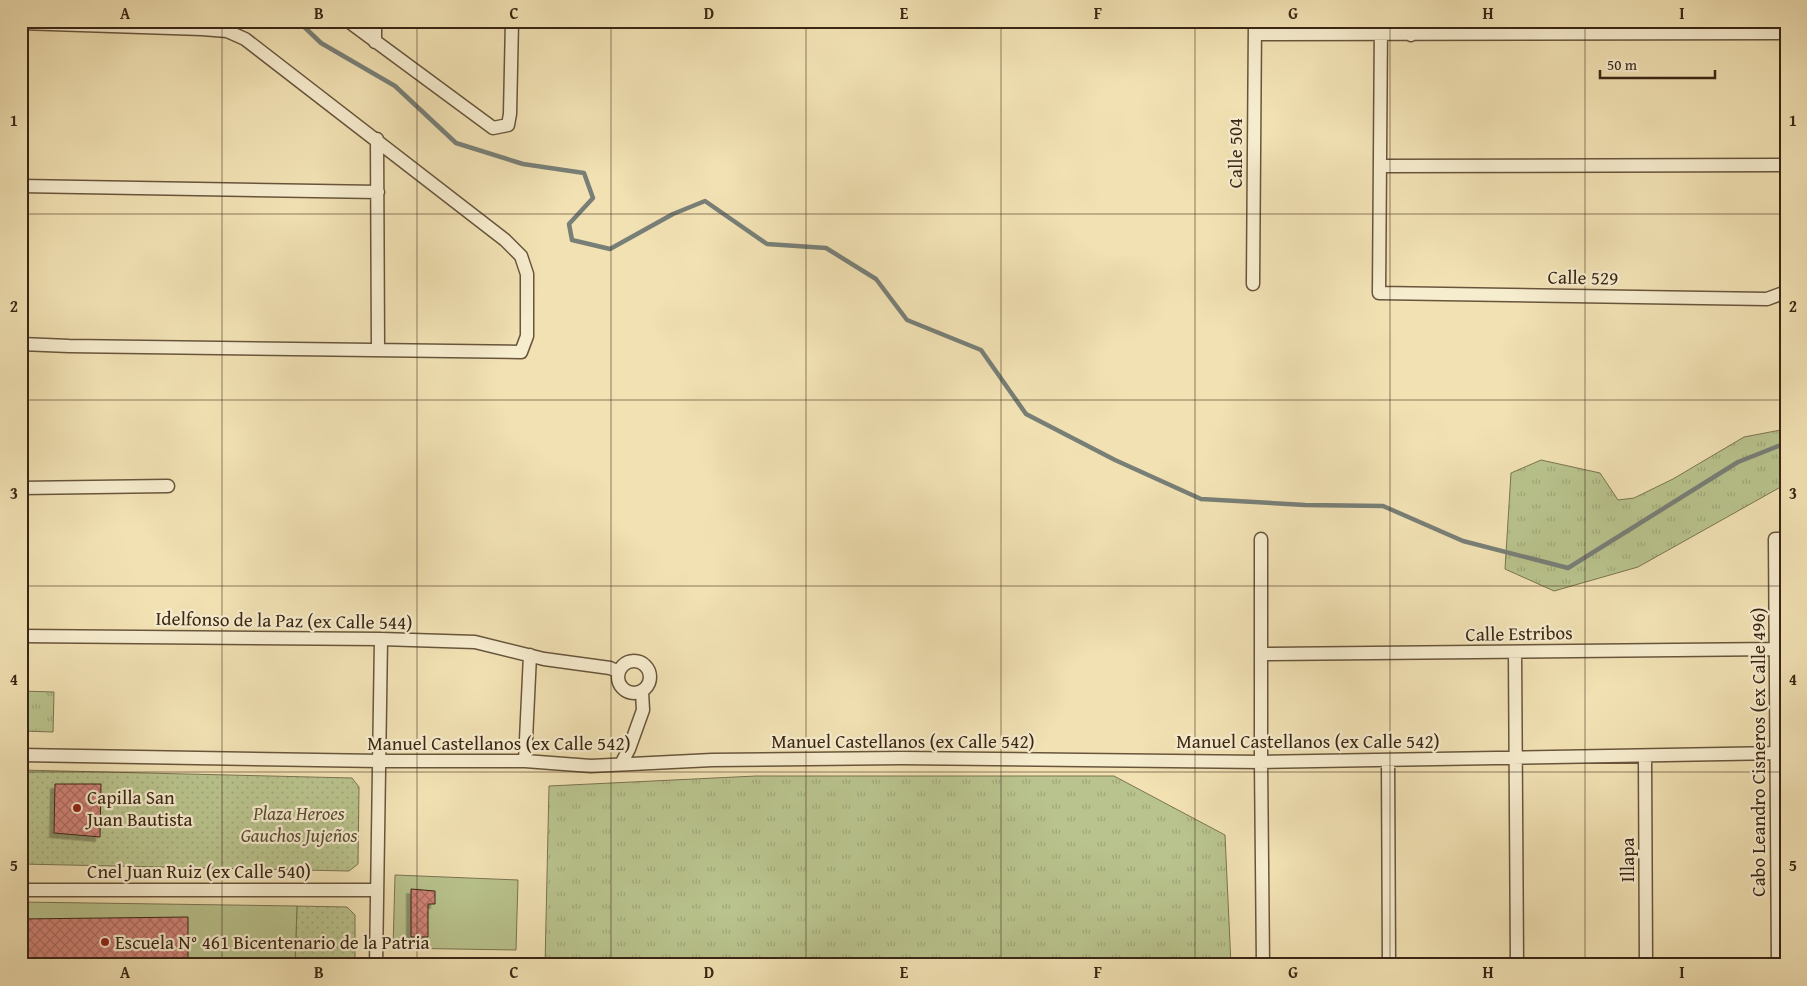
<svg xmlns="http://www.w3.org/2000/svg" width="1807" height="986" font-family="'Gentium Book Plus',serif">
	<defs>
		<pattern id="grass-tufts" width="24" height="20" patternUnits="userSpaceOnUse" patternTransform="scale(1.25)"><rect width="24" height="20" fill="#b9c38d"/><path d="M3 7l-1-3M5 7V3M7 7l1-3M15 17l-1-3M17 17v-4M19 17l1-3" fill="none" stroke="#a0a779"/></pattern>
		<pattern id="park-dots" width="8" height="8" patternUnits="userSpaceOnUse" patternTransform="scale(1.25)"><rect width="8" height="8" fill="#b9c38d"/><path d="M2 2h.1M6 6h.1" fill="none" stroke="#a0a779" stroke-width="1.8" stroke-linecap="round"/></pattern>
		<pattern id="building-cross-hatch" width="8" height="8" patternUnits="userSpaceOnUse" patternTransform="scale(1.25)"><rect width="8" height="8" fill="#d3857a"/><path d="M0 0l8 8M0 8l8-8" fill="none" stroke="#ac6d63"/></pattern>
		<filter id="shadow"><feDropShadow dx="-4.5" dy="4.5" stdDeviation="0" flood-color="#0004"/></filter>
	</defs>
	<rect width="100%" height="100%" fill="#f1e1b3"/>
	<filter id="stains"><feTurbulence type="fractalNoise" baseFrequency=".004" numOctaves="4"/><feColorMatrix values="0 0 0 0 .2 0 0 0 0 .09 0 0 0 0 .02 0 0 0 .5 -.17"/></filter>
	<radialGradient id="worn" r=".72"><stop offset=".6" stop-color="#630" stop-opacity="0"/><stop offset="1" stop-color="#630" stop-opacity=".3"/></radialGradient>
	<path fill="url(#grass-tufts)" stroke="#7a7451" d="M1786,429V484L1638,567L1554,591L1505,569L1511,473L1541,460L1600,473L1618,500L1634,498L1673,479L1744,437Z
		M21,691L54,692L53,732L21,731Z
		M756,776H1114L1225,835L1231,965H545L549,786Z"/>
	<path fill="url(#park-dots)" stroke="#7a7451" d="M21,770L352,778L359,787L358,864L349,871L21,864Z
		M297,906L347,907L355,915V965H295Z"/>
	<path fill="#b9c38d" stroke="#7a7451" d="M395,875L518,880L516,950L393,948Z
		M21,902L297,906L295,965H21Z"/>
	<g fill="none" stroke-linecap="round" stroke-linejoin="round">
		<path stroke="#787f77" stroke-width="4.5" d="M298,21L321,43L395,86L456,143L523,164L584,173L593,198L569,224L572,240L610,249L673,214L705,201L767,244L826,248L876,279L907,320L981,350L1026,414L1115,460L1201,499L1305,505L1383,506L1463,541L1568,568L1738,462L1786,443"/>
	</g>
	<path fill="url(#building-cross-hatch)" stroke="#3a2615" filter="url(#shadow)" d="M55,784H101L100,837L54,833Z
		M411,889L435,891V904H428V937H411Z
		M188,917V965H21V919Z"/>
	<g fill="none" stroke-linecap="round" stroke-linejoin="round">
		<defs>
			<path id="minor" d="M348,21L493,128L508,125L510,114L512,21
				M1381,21L1379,293L1767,299L1786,292
				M21,23L202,29L227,31L245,39L505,240L521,256L527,274V336L521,352L69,346L21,344
				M1255,34L1786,33
				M1411,35L1415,21
				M375,42V21
				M377,139L378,350
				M1380,166L1786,165
				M21,186L378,192
				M1253,284L1255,21
				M21,488L168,486
				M1261,539V762L1263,965
				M21,636L381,639L475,642L544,659L610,668L619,672
				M1515,652L1517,965
				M1262,654L1776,649
				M618 677a16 16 0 1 1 32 0a16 16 0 1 1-32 0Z
				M21,755L379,761H525L591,766L712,760L901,758L1261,762L1786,753
				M1645,756L1646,965
				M1388,760L1389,965
				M525,761L530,655
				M621,764L629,749L643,710L642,692
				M21,890H377
				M376,965L381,639
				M1778,965L1775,539H1786"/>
		</defs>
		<use href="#minor" stroke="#68553c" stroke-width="15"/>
		<use href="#minor" stroke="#f6ecce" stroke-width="12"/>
	</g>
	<path fill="none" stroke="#3a2615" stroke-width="1" stroke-opacity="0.55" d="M222,21V965M417,21V965M611,21V965M806,21V965M1001,21V965M1195,21V965M1390,21V965M1585,21V965M21,214H1786M21,400H1786M21,586H1786M21,772H1786"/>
	<g fill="#8f2418" stroke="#f6ecce" stroke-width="2">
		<circle cx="77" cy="808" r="5"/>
		<circle cx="105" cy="942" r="5"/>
	</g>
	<g text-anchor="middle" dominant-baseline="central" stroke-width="4.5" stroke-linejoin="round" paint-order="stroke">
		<g font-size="19" fill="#3a2615" stroke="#f6ecce">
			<text transform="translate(1235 153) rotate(-90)">Calle 504</text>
			<text transform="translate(1583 277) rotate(1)">Calle 529</text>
			<text transform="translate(284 620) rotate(1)">Idelfonso de la Paz (ex Calle 544)</text>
			<text transform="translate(1519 633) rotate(-1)">Calle Estribos</text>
			<text x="903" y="741">Manuel Castellanos (ex Calle 542)</text>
			<text x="1308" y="741">Manuel Castellanos (ex Calle 542)</text>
			<text x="499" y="743">Manuel Castellanos (ex Calle 542)</text>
			<text transform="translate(1758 752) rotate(-90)">Cabo Leandro Cisneros (ex Calle 496)</text>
			<text transform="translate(1627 860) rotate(-90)">Illapa</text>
			<text x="199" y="871">Cnel Juan Ruiz (ex Calle 540)</text>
		</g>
		<g font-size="19" fill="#3a2615" stroke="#f6ecce" text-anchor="start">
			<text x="87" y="797">Capilla San<tspan x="87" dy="22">Juan Bautista</tspan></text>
			<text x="115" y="942">Escuela N° 461 Bicentenario de la Patria</text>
		</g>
		<g font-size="19" font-style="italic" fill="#5a4d33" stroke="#f6ecce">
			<text x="299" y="813">Plaza Heroes<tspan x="299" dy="22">Gauchos Jujeños</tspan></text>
		</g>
	</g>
	<rect width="1807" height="986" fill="none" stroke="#f1e1b3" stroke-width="55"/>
	<path d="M1600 70v8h115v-8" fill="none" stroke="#3a2615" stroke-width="2.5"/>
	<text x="1607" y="70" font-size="15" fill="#3a2615" stroke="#f6ecce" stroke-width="4" paint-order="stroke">50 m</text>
	<rect x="28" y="28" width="1752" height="930" fill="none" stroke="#3a2615" stroke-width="2"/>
	<g font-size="16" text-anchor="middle" font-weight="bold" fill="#3a2615">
		<text x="125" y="19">A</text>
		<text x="319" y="19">B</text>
		<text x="514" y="19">C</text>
		<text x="709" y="19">D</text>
		<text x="904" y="19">E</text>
		<text x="1098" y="19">F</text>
		<text x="1293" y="19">G</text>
		<text x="1488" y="19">H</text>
		<text x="1682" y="19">I</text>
		<text x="14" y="126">1</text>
		<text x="1793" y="126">1</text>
		<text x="14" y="312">2</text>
		<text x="1793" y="312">2</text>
		<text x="14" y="499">3</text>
		<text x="1793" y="499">3</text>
		<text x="14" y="685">4</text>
		<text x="1793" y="685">4</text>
		<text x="14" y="871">5</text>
		<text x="1793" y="871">5</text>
		<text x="125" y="978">A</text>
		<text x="319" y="978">B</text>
		<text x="514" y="978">C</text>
		<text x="709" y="978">D</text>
		<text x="904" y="978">E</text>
		<text x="1098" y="978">F</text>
		<text x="1293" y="978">G</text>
		<text x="1488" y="978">H</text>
		<text x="1682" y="978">I</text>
	</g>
	<rect width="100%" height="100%" filter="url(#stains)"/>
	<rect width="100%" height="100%" fill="url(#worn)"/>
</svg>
